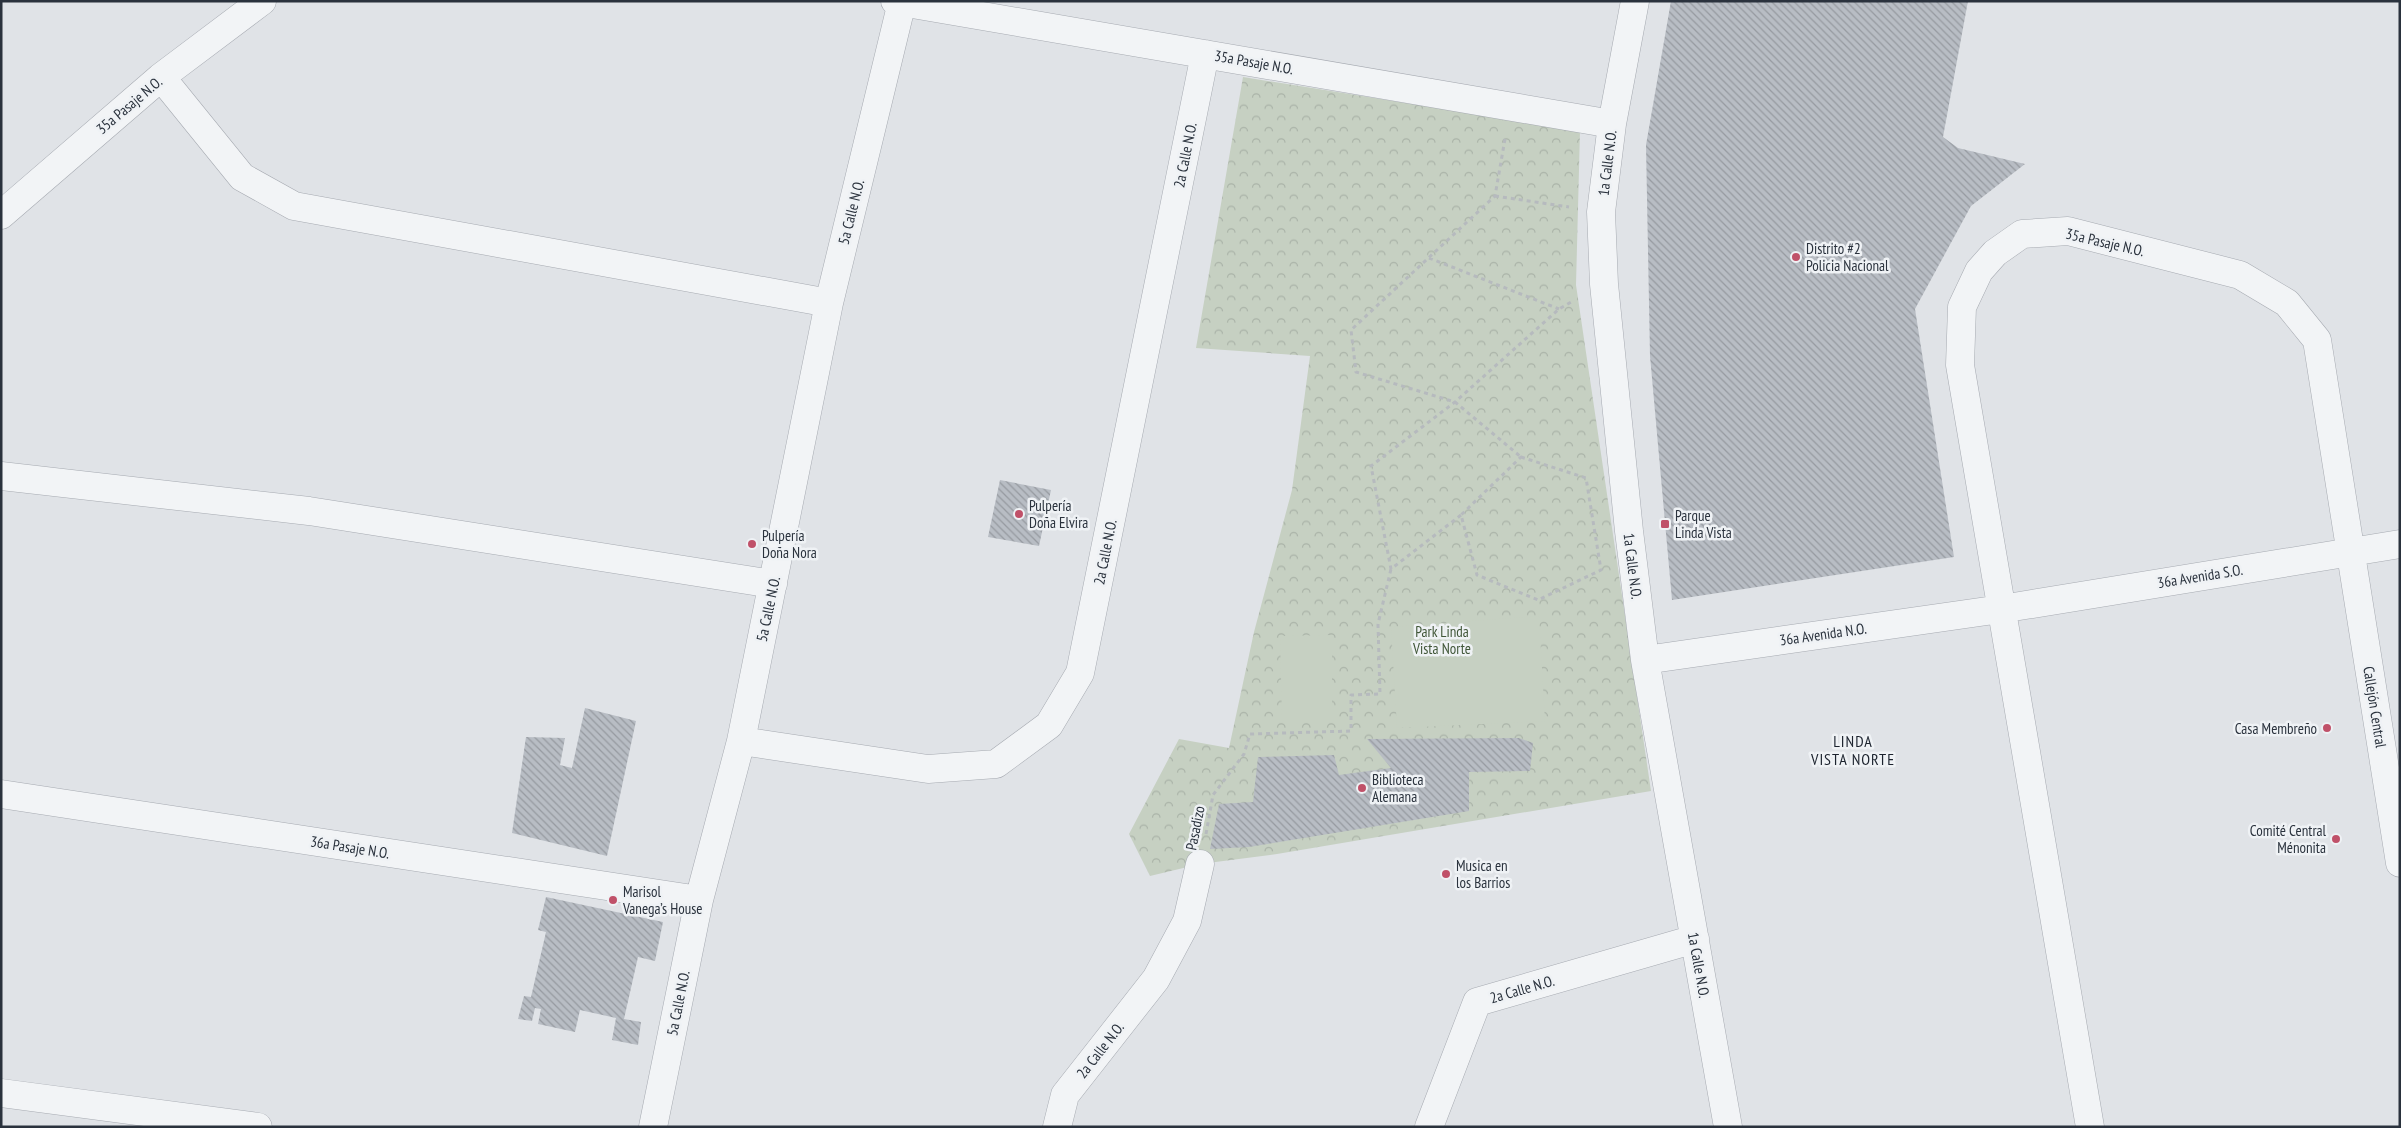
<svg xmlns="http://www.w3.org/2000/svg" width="2401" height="1128" font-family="'PT Sans Narrow',sans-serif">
	<defs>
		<pattern id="park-crowns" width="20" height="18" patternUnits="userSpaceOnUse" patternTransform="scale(1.25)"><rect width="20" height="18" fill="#c6d0c2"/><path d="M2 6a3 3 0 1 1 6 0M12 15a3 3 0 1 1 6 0" fill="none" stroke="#aab3a8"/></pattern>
		<pattern id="building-back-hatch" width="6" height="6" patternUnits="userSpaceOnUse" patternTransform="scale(1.25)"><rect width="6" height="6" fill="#b8bdc4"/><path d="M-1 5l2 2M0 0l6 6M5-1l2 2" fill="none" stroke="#969aa0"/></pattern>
	</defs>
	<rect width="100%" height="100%" fill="#e0e3e7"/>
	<path fill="url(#park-crowns)" d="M1243,77L1580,131L1576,285L1651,791L1277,854L1200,864L1150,876L1129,834L1179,739L1229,748L1254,632L1292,490L1310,356L1196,348Z"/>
	<path fill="#c6d0c2" d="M1539,616L1545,721L1397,728L1391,627Z
		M1332,635V718H1282L1280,636Z"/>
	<path fill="url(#building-back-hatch)" d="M1671,1H1968L1943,137L1958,148L2025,164L1971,206L1915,309L1954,557L1672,600L1650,356L1646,145Z
		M1000,480L1051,490L1039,546L988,537Z
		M585,708L636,721L607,856L512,833L526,737L565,738L560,765L572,768Z
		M1519,738L1533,743L1530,771L1469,772V811L1249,847L1210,849L1219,804L1253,802L1258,757L1334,755L1339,775L1391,768L1367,739Z
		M546,897L663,922L655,961L638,957L624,1019L641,1022L638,1045L612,1040L616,1018L580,1010L575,1032L538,1024L541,1009L535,1008L532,1021L518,1019L524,996L531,997L546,932L538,930Z"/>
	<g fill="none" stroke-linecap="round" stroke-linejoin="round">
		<defs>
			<path id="street" d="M895,1L1612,124
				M1635,1L1612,124L1601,212L1604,284L1629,531L1645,660L1728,1127
				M161,77L242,177L294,206L829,303
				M1,215L161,77L262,1
				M1,476L309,511L773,584
				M1645,660L2001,609L2400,544
				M741,741L928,769L996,764L1049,725L1080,673L1205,54
				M1,794L699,900
				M1,1093L258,1127
				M653,1127L699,900L741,741L829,303L902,2
				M1057,1127L1065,1095L1156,979L1187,921L1200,864
				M1429,1127L1477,1002L1695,939
				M2090,1127L1960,365L1962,307L1979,271L1995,253L2022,234L2068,231L2240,275L2287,303L2317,340L2400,863"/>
		</defs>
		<use href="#street" stroke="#a6aab1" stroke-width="29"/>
		<path stroke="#b6babe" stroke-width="3" stroke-dasharray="4 4" stroke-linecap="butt" d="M1505,139L1495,196L1351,330L1356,372L1455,402L1521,457
			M1495,196L1569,207
			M1429,258L1559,309
			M1521,457L1586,478L1601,570L1538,600L1477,575L1461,515Z
			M1461,515L1391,569L1371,466L1455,402L1559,309L1573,301
			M1206,834L1213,795L1244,754L1250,734L1351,731V695L1380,694L1378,624L1391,569"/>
		<use href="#street" stroke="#f2f4f6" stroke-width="28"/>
	</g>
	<g fill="#c05169" stroke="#eff2f5" stroke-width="2">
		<circle cx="1796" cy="257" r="5"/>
		<circle cx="1019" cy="514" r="5"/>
		<rect x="1660" y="519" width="10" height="10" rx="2.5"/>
		<circle cx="752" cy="544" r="5"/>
		<circle cx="2327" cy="728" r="5"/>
		<circle cx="1362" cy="788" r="5"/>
		<circle cx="2336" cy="839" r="5"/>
		<circle cx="1446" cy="874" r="5"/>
		<circle cx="613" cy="900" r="5"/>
	</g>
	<g text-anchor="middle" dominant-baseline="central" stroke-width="5" stroke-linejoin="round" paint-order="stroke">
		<g font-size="15" fill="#2a323d" stroke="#eff2f5">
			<text transform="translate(1254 62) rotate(10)">35a Pasaje N.O.</text>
			<text transform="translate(129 105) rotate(-40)">35a Pasaje N.O.</text>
			<text transform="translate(1185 155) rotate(-79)">2a Calle N.O.</text>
			<text transform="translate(1607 163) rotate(-83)">1a Calle N.O.</text>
			<text transform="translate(851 212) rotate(-76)">5a Calle N.O.</text>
			<text transform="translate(2105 242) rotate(13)">35a Pasaje N.O.</text>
			<text transform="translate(1105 552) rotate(-79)">2a Calle N.O.</text>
			<text transform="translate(1633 566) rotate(83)">1a Calle N.O.</text>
			<text transform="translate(2200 576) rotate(-9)">36a Avenida S.O.</text>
			<text transform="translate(768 609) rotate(-78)">5a Calle N.O.</text>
			<text transform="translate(1823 634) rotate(-8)">36a Avenida N.O.</text>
			<text transform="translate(2375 707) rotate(81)">Callejón Central</text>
			<text transform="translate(1195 828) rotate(-79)">Pasadizo</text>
			<text transform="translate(350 847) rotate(9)">36a Pasaje N.O.</text>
			<text transform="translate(1699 965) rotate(80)">1a Calle N.O.</text>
			<text transform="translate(1522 989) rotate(-16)">2a Calle N.O.</text>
			<text transform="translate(678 1003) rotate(-79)">5a Calle N.O.</text>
			<text transform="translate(1100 1050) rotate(-52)">2a Calle N.O.</text>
		</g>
		<g font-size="15" fill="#2a323d" stroke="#eff2f5" text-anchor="start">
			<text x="1806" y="248">Distrito #2<tspan x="1806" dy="17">Policia Nacional</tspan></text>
			<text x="1029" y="505">Pulpería<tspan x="1029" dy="17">Doña Elvira</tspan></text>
			<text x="1675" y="515">Parque<tspan x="1675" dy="17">Linda Vista</tspan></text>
			<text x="762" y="535">Pulpería<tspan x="762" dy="17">Doña Nora</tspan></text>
			<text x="2317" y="728" text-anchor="end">Casa Membreño</text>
			<text x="1372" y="779">Biblioteca<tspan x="1372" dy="17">Alemana</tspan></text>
			<text x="2326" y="830" text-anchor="end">Comité Central<tspan x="2326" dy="17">Ménonita</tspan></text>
			<text x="1456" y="865">Musica en<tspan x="1456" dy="17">los Barrios</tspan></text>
			<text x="623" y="891">Marisol<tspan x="623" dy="17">Vanega’s House</tspan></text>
		</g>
		<g font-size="15" fill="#415739" stroke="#eff2f5">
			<text x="1442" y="631">Park Linda<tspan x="1442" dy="17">Vista Norte</tspan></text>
		</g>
		<g font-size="16" letter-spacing="1" fill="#1c232e" stroke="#eff2f5">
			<text x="1853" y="741">LINDA<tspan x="1853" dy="18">VISTA NORTE</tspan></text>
		</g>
	</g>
	<rect width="2401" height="1128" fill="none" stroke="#2a323d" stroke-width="5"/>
</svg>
